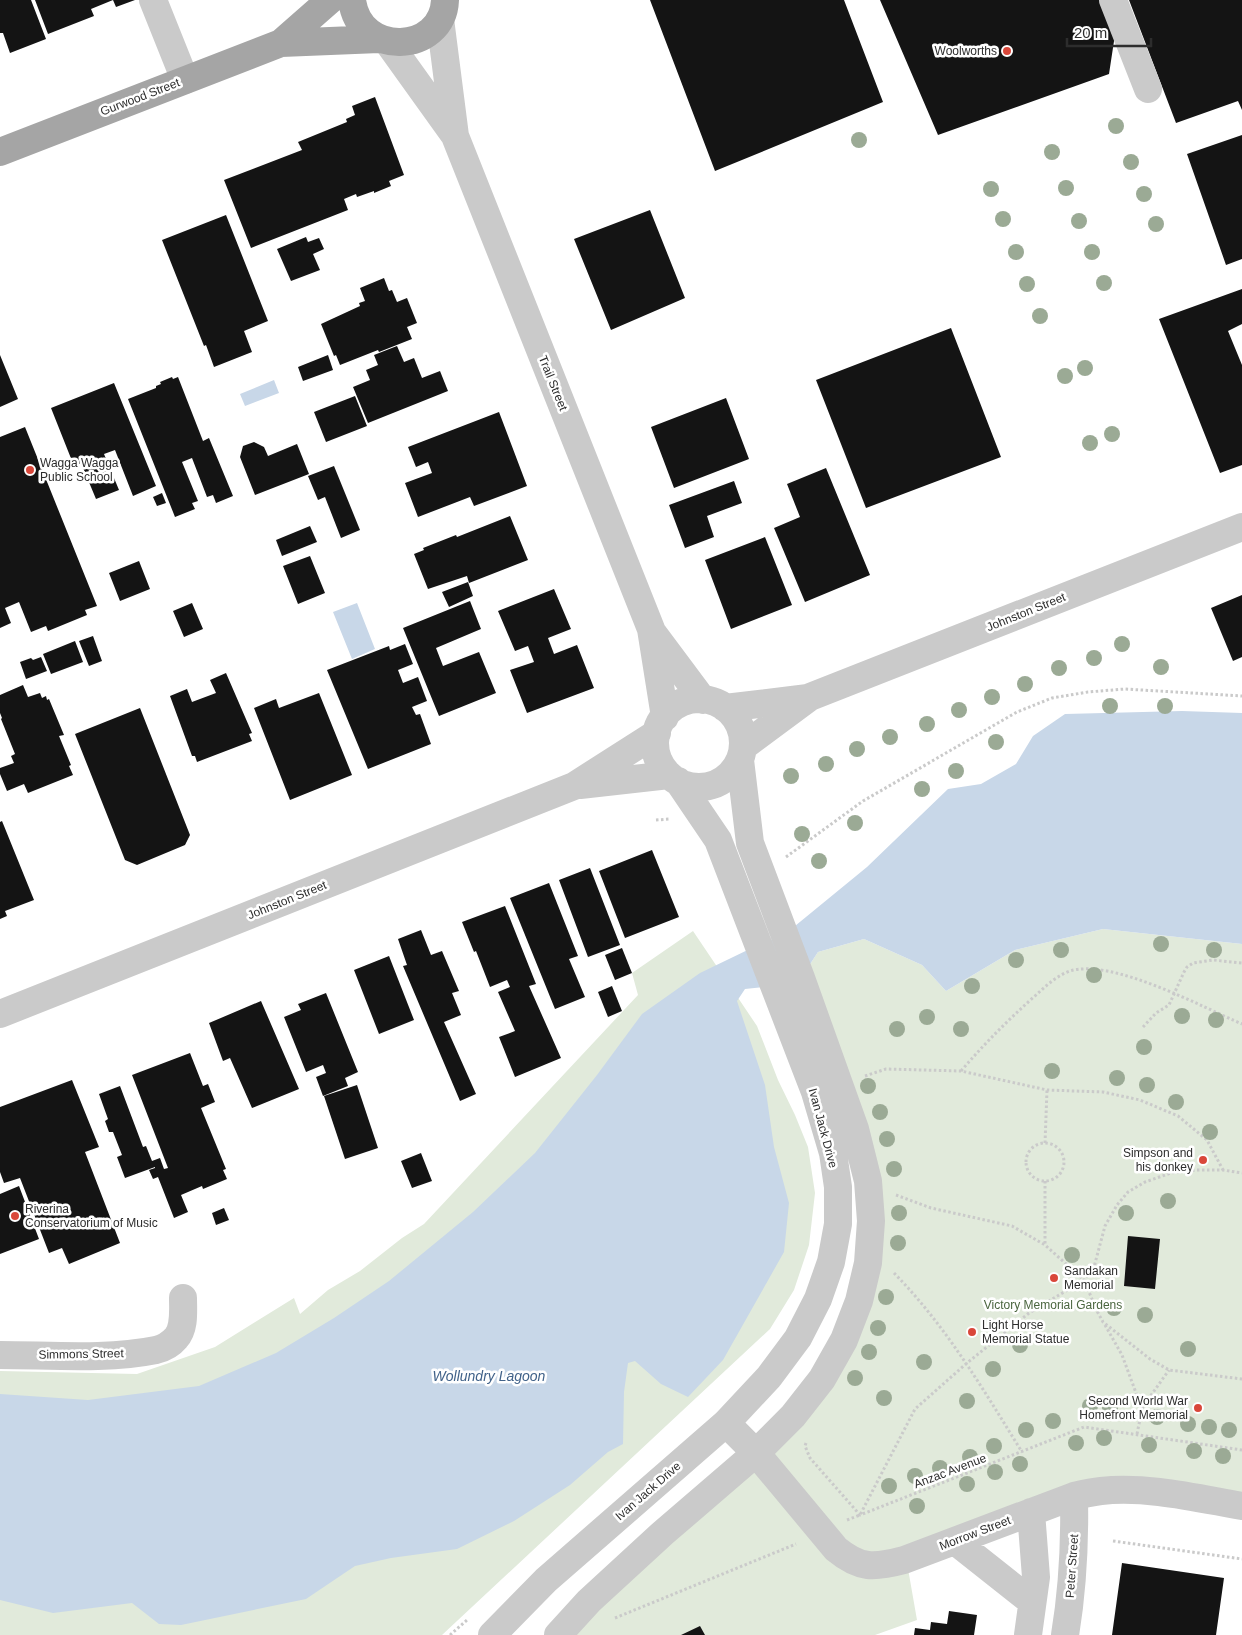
<svg xmlns="http://www.w3.org/2000/svg" width="1242" height="1635" font-family="Arial,sans-serif">
	<rect width="100%" height="100%" fill="#fff"/>
	<path fill="#e1eadb" d="M1103,929L1242,944V1506L1129,1490L873,1565L756,1453L822,1379L871,1221L801,978L818,952L864,939L922,965L946,991L1015,950Z
		M693,931L757,1026L778,1080L795,1115L808,1147L815,1193L809,1245L794,1290L770,1329L442,1635H0V1371L137,1374L215,1347L294,1298L300,1314L328,1290L360,1271L402,1238L424,1224L638,995L632,973Z
		M756,1458L830,1550L907,1563L917,1620L875,1635H564Z"/>
	<path fill="#c8d7e8" d="M274,380L279,393L245,406L240,394Z
		M357,603L375,649L352,659L333,612Z
		M1182,711L1242,713V944L1103,929L1015,950L946,991L922,965L864,939L818,952L801,978L774,986L745,989L737,1001L765,1085L774,1147L789,1203L784,1252L723,1360L688,1397L661,1384L635,1361L628,1363L624,1392L623,1444L608,1452L570,1485L514,1521L457,1549L391,1558L355,1566L306,1599L181,1625L159,1624L132,1603L53,1613L0,1600V1394L88,1400L199,1386L276,1353L334,1318L389,1281L473,1212L535,1153L597,1075L642,1014L700,973L758,945L784,935L867,867L948,789L981,784L1016,764L1033,736L1065,714Z"/>
	<path fill="#141414" d="M0,0H31L46,39L10,53L3,33H0Z
		M35,0H135L116,7L113,0L91,9L94,16L48,34Z
		M650,0H844L883,102L715,171Z
		M880,0H1105L1116,28L1109,74L938,135Z
		M1129,0H1242V110L1238,101L1176,123Z
		M375,97L404,175L389,181L391,186L374,193V191L357,197L356,194L344,199L348,210L251,248L224,180L302,150L298,142L347,122L346,119L355,115L352,106Z
		M1242,135V259L1226,265L1187,154Z
		M650,210L685,298L611,330L574,239Z
		M226,215L268,321L244,331L252,352L214,367L206,345L204,346L162,240Z
		M306,237L308,242L319,238L324,249L313,254L320,270L291,281L277,249Z
		M384,278L389,291L392,290L397,302L407,298L417,323L407,327L412,339L379,352L378,350L340,365L336,355L334,356L321,324L360,306L359,303L365,301L360,288Z
		M1242,289V324L1228,331L1242,365V465L1220,473L1159,319Z
		M951,328L1001,457L866,508L816,380Z
		M397,346L404,362L414,358L422,378L440,371L448,391L368,423L353,387L370,380L366,370L378,365L374,355Z
		M0,355L18,399L0,407Z
		M328,355L333,370L303,381L298,367Z
		M172,377L173,379L178,377L203,441L209,438L233,496L216,503L213,495L207,497L192,458L182,462L198,501L192,503L195,509L175,517L128,399L156,388V386L161,384L160,382Z
		M114,383L156,486L133,496L115,450L104,454L119,490L96,499L81,463L74,466L51,408Z
		M355,396L367,426L326,442L314,412Z
		M726,398L749,459L674,488L651,427Z
		M499,412L527,486L474,506L470,497L418,517L405,483L432,473L428,462L416,467L408,447Z
		M25,427L97,606L85,610L87,615L48,631L46,626L31,632L19,602L5,608L11,623L0,628V437Z
		M254,442L264,447L268,456L297,444L309,474L255,495L240,457L243,446Z
		M334,466L360,530L341,538L325,497L318,500L308,476Z
		M826,468L870,575L805,602L774,528L800,517L787,484Z
		M734,481L742,503L707,516L714,537L685,548L669,505Z
		M162,493L166,503L157,506L153,497Z
		M510,516L528,560L469,583L467,576L428,589L414,554L424,550L423,548L456,535L457,537Z
		M310,526L317,542L282,556L276,540Z
		M765,537L792,605L731,629L705,560Z
		M310,556L325,593L298,604L283,566Z
		M139,561L150,589L120,601L109,573Z
		M468,582L473,596L449,607L442,592Z
		M554,589L571,629L548,638L554,654L577,645L594,688L527,713L510,670L534,662L528,646L515,651L498,611Z
		M1242,595V657L1233,661L1211,608Z
		M470,601L481,629L436,648L443,666L479,652L496,693L439,716L403,628Z
		M192,603L203,629L184,637L173,611Z
		M93,636L102,661L89,666L79,641Z
		M75,641L83,662L51,674L43,654Z
		M405,644L413,664L398,670L403,683L418,677L427,701L412,707L416,715L420,714L431,744L368,769L327,670L389,646L390,650Z
		M41,657L47,671L26,679L20,662L31,658L33,660Z
		M226,673L252,733L249,734L252,741L197,762L195,756H192L170,696L187,689L192,702L216,693L210,680Z
		M23,685L28,697L40,693L42,698L46,696L47,700L49,699L64,735L59,736L71,765L69,766L73,775L28,793L24,784L7,791L0,774V768L14,763L11,756L15,754L1,719L2,718L0,713V695Z
		M319,693L352,775L290,800L254,708L276,699L279,708Z
		M140,708L190,835L185,845L137,865L125,860L75,734Z
		M2,821L34,900L5,911L7,916L0,919V822Z
		M652,850L679,917L625,938L599,871Z
		M590,868L620,945L588,957L559,880Z
		M549,883L578,956L569,959L585,997L555,1009L510,898Z
		M505,906L536,984L529,986L561,1058L515,1077L499,1037L515,1031L498,992L510,987L507,980L490,987L476,951L474,952L462,922Z
		M421,930L431,955L442,951L459,991L452,993L461,1015L444,1022L476,1094L460,1101L403,966L407,965L398,939Z
		M622,948L632,973L615,980L605,955Z
		M389,956L414,1020L379,1034L354,970Z
		M612,986L622,1011L608,1017L598,992Z
		M326,993L358,1072L345,1078L348,1086L323,1096L316,1077L326,1073L323,1065L306,1072L284,1017L301,1010L298,1004Z
		M261,1001L299,1089L252,1108L230,1058L223,1061L209,1023Z
		M190,1053L203,1086L208,1084L215,1102L201,1108L226,1169L223,1170L227,1179L203,1189L202,1186L181,1195L188,1212L174,1218L158,1177L153,1179L149,1170L155,1168V1167L125,1178L117,1157L122,1155L113,1132H109L105,1121L108,1119L99,1094L120,1086L143,1147L146,1146L152,1161L160,1158L164,1169L168,1168L132,1075Z
		M72,1080L99,1147L85,1152L120,1243L69,1264L62,1248L49,1253L20,1178L4,1183L0,1172V1107Z
		M357,1085L378,1148L345,1159L324,1096Z
		M421,1153L432,1181L412,1188L401,1161Z
		M19,1186L39,1239L0,1254V1194Z
		M224,1208L229,1220L216,1225L212,1213Z
		M1128,1236L1160,1239L1155,1289L1124,1286Z
		M1122,1563L1224,1578L1216,1635H1112Z
		M949,1611L977,1615L974,1635H914L915,1628L930,1630L931,1622L947,1624Z
		M700,1626L705,1635H681Z"/>
	<g fill="none" stroke-linecap="round" stroke-linejoin="round">
		<path stroke="#cacaca" stroke-width="3" stroke-dasharray="2.5 2.5" stroke-linecap="butt" d="M656,820L670,819
			M786,857L863,801L1017,712L1052,698L1088,692L1125,689L1242,696
			M1143,1027L1156,1013L1169,1005L1184,972L1187,967L1193,963L1213,960L1242,963
			M961,1071C985,1043 1008,1020 1036,995C1046,986 1056,976 1070,971C1112,958 1202,1007 1242,1024
			M865,1076L886,1069L961,1071L1047,1090L1103,1092L1140,1100L1178,1116L1207,1140L1223,1170
			M1026 1162a19 19 0 1 1 38 0a19 19 0 1 1-38 0Z
			M1045,1143L1047,1090
			M1045,1181V1245
			M896,1195L931,1208L1012,1226L1045,1245L1084,1280L1097,1311L1103,1322L1150,1359L1169,1370L1242,1379
			M894,1273C946,1326 983,1389 1022,1452
			M1105,1325L1122,1355L1142,1409L1137,1434
			M1142,1408L1169,1370
			M806,1443L805,1446L810,1458L860,1515L1084,1427L1242,1450
			M847,1520L860,1515L915,1409L967,1363L1029,1313L1084,1280L1094,1267L1105,1226L1117,1205L1128,1192L1145,1182L1171,1173L1196,1170H1223L1242,1173
			M1113,1541L1242,1559
			M615,1618L796,1544
			M450,1635L467,1620"/>
		<path stroke="#cacaca" stroke-width="28" d="M153,0L185,80
			M1113,0L1148,89
			M440,19L455,136L651,629L665,717
			M387,41L453,133
			M653,633L703,700
			M655 743a44 44 0 1 1 88 0a44 44 0 1 1-88 0Z
			M725,708L808,698
			M744,746L810,697L1242,527
			M580,785L669,775
			M0,1014L574,786L657,733
			M0,1355C50,1355 107,1360 156,1350C164,1348 171,1344 176,1338C185,1328 183,1311 183,1298
			M726,1423L756,1453L836,1549C860,1569 874,1568 904,1560L1074,1496C1083,1494 1092,1492 1101,1491C1147,1486 1196,1498 1242,1506
			M955,1541L1032,1602
			M492,1635L546,1580L726,1423L769,1377L798,1338L818,1299L831,1262L838,1224V1187L833,1153L815,1092L718,840L678,781
			M558,1635L589,1601L663,1533L756,1453L793,1416L822,1379L844,1340L859,1301L868,1263L871,1221L868,1181L855,1129L801,978L750,843L740,760
			M1028,1635L1036,1577L1031,1512
			M1065,1635C1073,1587 1075,1545 1074,1496"/>
		<path stroke="#a5a5a5" stroke-width="28" d="M352,0C359,58 443,54 445,0
			M281,43L330,0
			M0,152L281,43L379,39"/>
	</g>
	<g fill="#9baa95">
		<circle cx="1116" cy="126" r="8"/>
		<circle cx="859" cy="140" r="8"/>
		<circle cx="1052" cy="152" r="8"/>
		<circle cx="1131" cy="162" r="8"/>
		<circle cx="1066" cy="188" r="8"/>
		<circle cx="991" cy="189" r="8"/>
		<circle cx="1144" cy="194" r="8"/>
		<circle cx="1003" cy="219" r="8"/>
		<circle cx="1079" cy="221" r="8"/>
		<circle cx="1156" cy="224" r="8"/>
		<circle cx="1016" cy="252" r="8"/>
		<circle cx="1092" cy="252" r="8"/>
		<circle cx="1104" cy="283" r="8"/>
		<circle cx="1027" cy="284" r="8"/>
		<circle cx="1040" cy="316" r="8"/>
		<circle cx="1085" cy="368" r="8"/>
		<circle cx="1065" cy="376" r="8"/>
		<circle cx="1112" cy="434" r="8"/>
		<circle cx="1090" cy="443" r="8"/>
		<circle cx="1122" cy="644" r="8"/>
		<circle cx="1094" cy="658" r="8"/>
		<circle cx="1161" cy="667" r="8"/>
		<circle cx="1059" cy="668" r="8"/>
		<circle cx="1025" cy="684" r="8"/>
		<circle cx="992" cy="697" r="8"/>
		<circle cx="1110" cy="706" r="8"/>
		<circle cx="1165" cy="706" r="8"/>
		<circle cx="959" cy="710" r="8"/>
		<circle cx="927" cy="724" r="8"/>
		<circle cx="890" cy="737" r="8"/>
		<circle cx="996" cy="742" r="8"/>
		<circle cx="857" cy="749" r="8"/>
		<circle cx="826" cy="764" r="8"/>
		<circle cx="956" cy="771" r="8"/>
		<circle cx="791" cy="776" r="8"/>
		<circle cx="922" cy="789" r="8"/>
		<circle cx="855" cy="823" r="8"/>
		<circle cx="802" cy="834" r="8"/>
		<circle cx="819" cy="861" r="8"/>
		<circle cx="1161" cy="944" r="8"/>
		<circle cx="1061" cy="950" r="8"/>
		<circle cx="1214" cy="950" r="8"/>
		<circle cx="1016" cy="960" r="8"/>
		<circle cx="1094" cy="975" r="8"/>
		<circle cx="972" cy="986" r="8"/>
		<circle cx="1182" cy="1016" r="8"/>
		<circle cx="927" cy="1017" r="8"/>
		<circle cx="1216" cy="1020" r="8"/>
		<circle cx="897" cy="1029" r="8"/>
		<circle cx="961" cy="1029" r="8"/>
		<circle cx="1144" cy="1047" r="8"/>
		<circle cx="1052" cy="1071" r="8"/>
		<circle cx="1117" cy="1078" r="8"/>
		<circle cx="1147" cy="1085" r="8"/>
		<circle cx="868" cy="1086" r="8"/>
		<circle cx="1176" cy="1102" r="8"/>
		<circle cx="880" cy="1112" r="8"/>
		<circle cx="1210" cy="1132" r="8"/>
		<circle cx="887" cy="1139" r="8"/>
		<circle cx="894" cy="1169" r="8"/>
		<circle cx="1168" cy="1201" r="8"/>
		<circle cx="899" cy="1213" r="8"/>
		<circle cx="1126" cy="1213" r="8"/>
		<circle cx="898" cy="1243" r="8"/>
		<circle cx="1072" cy="1255" r="8"/>
		<circle cx="886" cy="1297" r="8"/>
		<circle cx="1114" cy="1308" r="8"/>
		<circle cx="1145" cy="1315" r="8"/>
		<circle cx="878" cy="1328" r="8"/>
		<circle cx="1020" cy="1345" r="8"/>
		<circle cx="1188" cy="1349" r="8"/>
		<circle cx="869" cy="1352" r="8"/>
		<circle cx="924" cy="1362" r="8"/>
		<circle cx="993" cy="1369" r="8"/>
		<circle cx="855" cy="1378" r="8"/>
		<circle cx="884" cy="1398" r="8"/>
		<circle cx="967" cy="1401" r="8"/>
		<circle cx="1090" cy="1406" r="8"/>
		<circle cx="1110" cy="1408" r="8"/>
		<circle cx="1157" cy="1417" r="8"/>
		<circle cx="1053" cy="1421" r="8"/>
		<circle cx="1188" cy="1424" r="8"/>
		<circle cx="1209" cy="1427" r="8"/>
		<circle cx="1026" cy="1430" r="8"/>
		<circle cx="1229" cy="1430" r="8"/>
		<circle cx="1104" cy="1438" r="8"/>
		<circle cx="1076" cy="1443" r="8"/>
		<circle cx="1149" cy="1445" r="8"/>
		<circle cx="994" cy="1446" r="8"/>
		<circle cx="1194" cy="1451" r="8"/>
		<circle cx="1223" cy="1456" r="8"/>
		<circle cx="970" cy="1457" r="8"/>
		<circle cx="1020" cy="1464" r="8"/>
		<circle cx="940" cy="1468" r="8"/>
		<circle cx="995" cy="1472" r="8"/>
		<circle cx="915" cy="1476" r="8"/>
		<circle cx="967" cy="1484" r="8"/>
		<circle cx="889" cy="1486" r="8"/>
		<circle cx="917" cy="1506" r="8"/>
	</g>
	<g fill="#d9473a" stroke="#fff" stroke-width="2">
		<circle cx="1007" cy="51" r="5"/>
		<circle cx="30" cy="470" r="5"/>
		<circle cx="1203" cy="1160" r="5"/>
		<circle cx="15" cy="1216" r="5"/>
		<circle cx="1054" cy="1278" r="5"/>
		<circle cx="972" cy="1332" r="5"/>
		<circle cx="1198" cy="1408" r="5"/>
	</g>
	<g text-anchor="middle" dominant-baseline="central" stroke-width="5" stroke-linejoin="round" paint-order="stroke">
		<g font-size="12" fill="#2d2d2d" stroke="#fff" text-anchor="start">
			<text x="997" y="51" text-anchor="end">Woolworths</text>
			<text x="40" y="463">Wagga Wagga<tspan x="40" dy="14">Public School</tspan></text>
			<text x="1193" y="1153" text-anchor="end">Simpson and<tspan x="1193" dy="14">his donkey</tspan></text>
			<text x="25" y="1209">Riverina<tspan x="25" dy="14">Conservatorium of Music</tspan></text>
			<text x="1064" y="1271">Sandakan<tspan x="1064" dy="14">Memorial</tspan></text>
			<text x="982" y="1325">Light Horse<tspan x="982" dy="14">Memorial Statue</tspan></text>
			<text x="1188" y="1401" text-anchor="end">Second World War<tspan x="1188" dy="14">Homefront Memorial</tspan></text>
		</g>
		<g font-size="12" fill="#2d2d2d" stroke="#fff">
			<text transform="translate(140 97) rotate(-21)">Gurwood Street</text>
			<text transform="translate(553 383) rotate(68)">Trail Street</text>
			<text transform="translate(1026 612) rotate(-22)">Johnston Street</text>
			<text transform="translate(287 900) rotate(-22)">Johnston Street</text>
			<text transform="translate(823 1128) rotate(75)">Ivan Jack Drive</text>
			<text transform="translate(81 1354) rotate(-1)">Simmons Street</text>
			<text transform="translate(950 1471) rotate(-21)">Anzac Avenue</text>
			<text transform="translate(648 1491) rotate(-41)">Ivan Jack Drive</text>
			<text transform="translate(975 1533) rotate(-21)">Morrow Street</text>
			<text transform="translate(1072 1566) rotate(-86)">Peter Street</text>
		</g>
		<g font-size="12" fill="#4a653e" stroke="#fff">
			<text x="1053" y="1305">Victory Memorial Gardens</text>
		</g>
		<g font-size="14" font-style="italic" fill="#416289" stroke="#fff">
			<text x="489" y="1376">Wollundry Lagoon</text>
		</g>
	</g>
	<path d="M1067 38v8h84v-8" fill="none" stroke="#2d2d2d" stroke-width="2.5"/>
	<text x="1074" y="38" font-size="15" fill="#2d2d2d" stroke="#ffffff" stroke-width="4" paint-order="stroke">20 m</text>
</svg>
